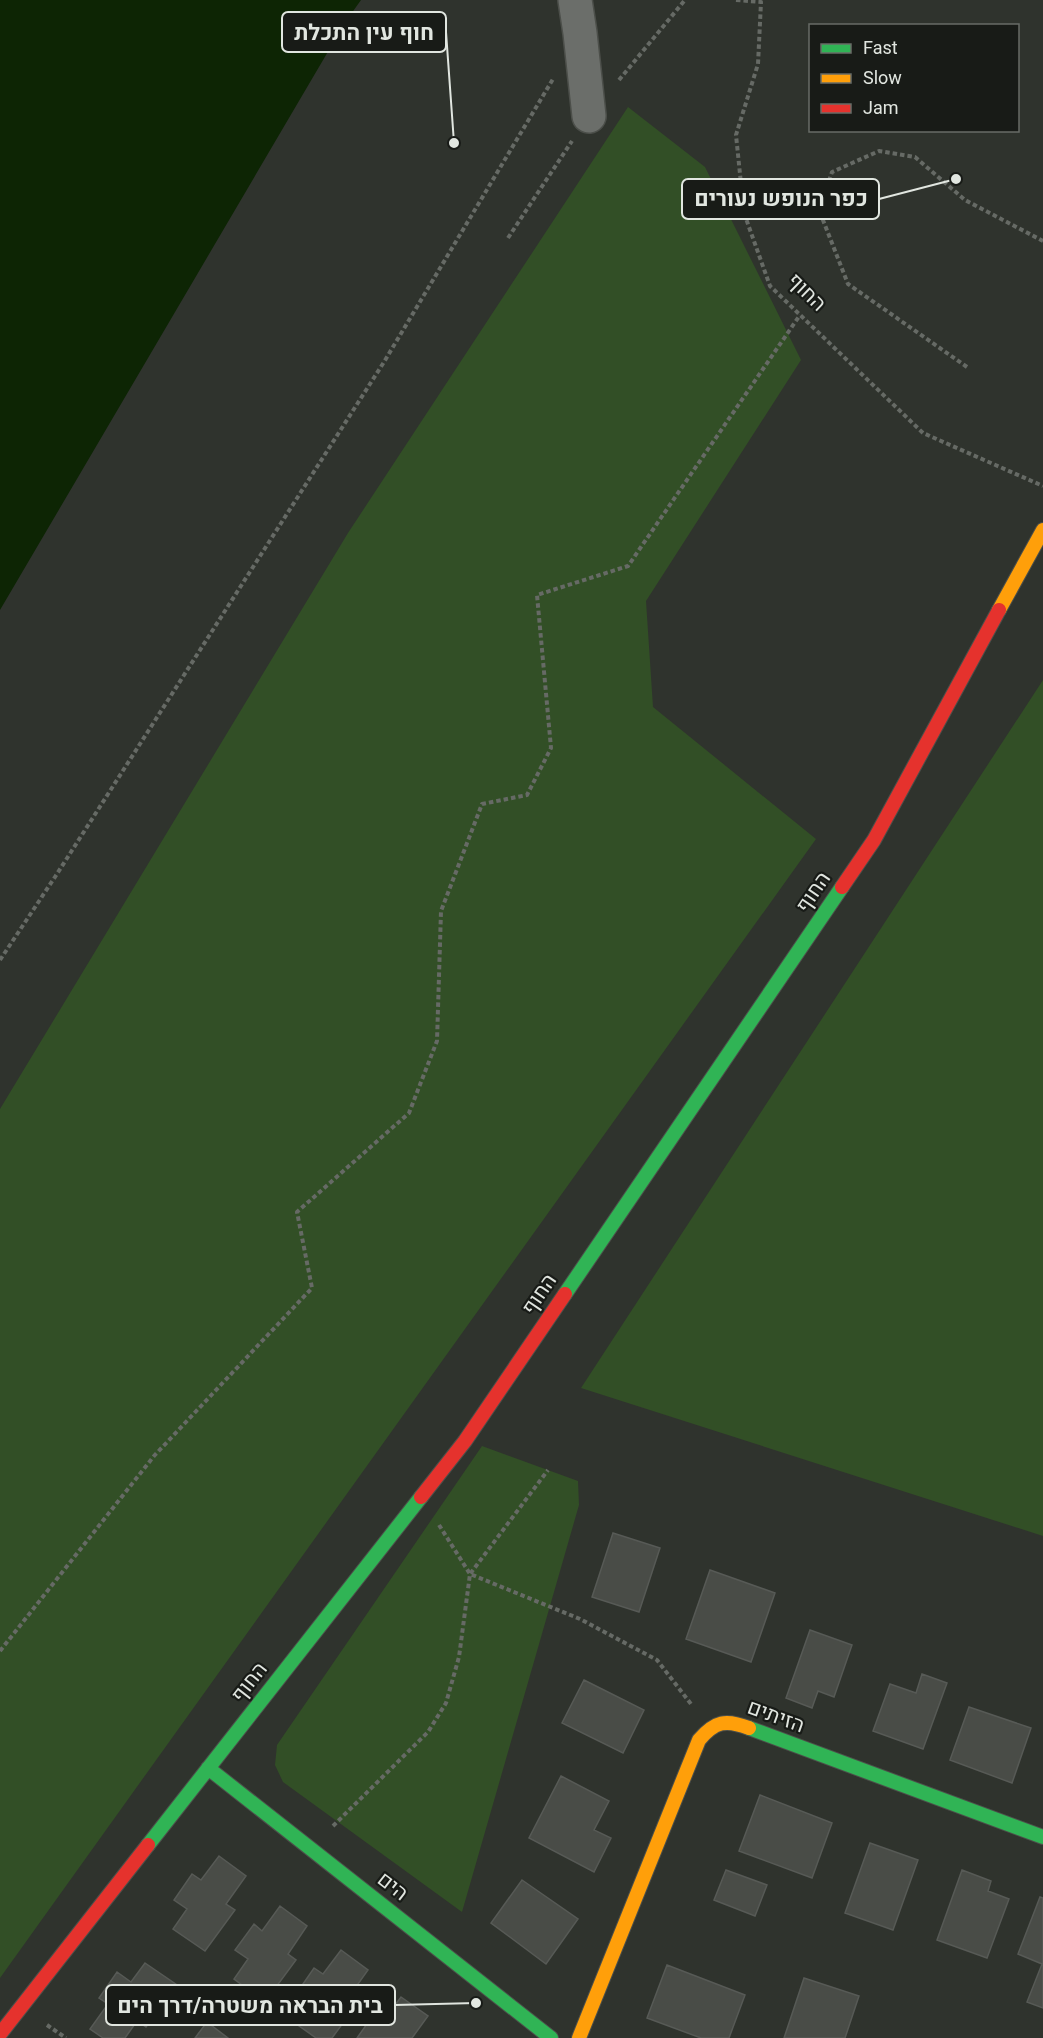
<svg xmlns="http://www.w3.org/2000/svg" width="1043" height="2038" font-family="Roboto,Heebo,sans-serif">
	<rect width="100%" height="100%" fill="#2f332d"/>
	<path fill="#324f26" d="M628,107L705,167L801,360L646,601L653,707L816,839L0,1978V1109L348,533Z
		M1043,680V1536L581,1388Z
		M482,1446L578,1481L579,1505L462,1912L283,1782L275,1765L277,1745Z"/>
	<path fill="#0d2504" d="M0,0H361L346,21L0,610Z"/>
	<path fill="#494c47" stroke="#575a56" stroke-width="1.5" d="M613,1533L660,1548L639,1612L592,1597Z
		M710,1570L775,1593L751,1662L686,1639Z
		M810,1630L852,1645L834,1697L818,1691L812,1708L786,1698Z
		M922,1674L947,1683L923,1749L873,1731L890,1684L916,1693Z
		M584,1680L644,1710L623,1753L562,1723Z
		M969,1707L1031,1728L1012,1783L950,1760Z
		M561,1776L609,1801L594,1830L611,1838L594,1872L529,1838Z
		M760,1795L832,1823L812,1878L739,1851Z
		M870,1843L918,1860L893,1930L845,1913Z
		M219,1856L246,1876L226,1904L235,1910L205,1951L173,1929L187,1909L174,1900L192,1874L201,1880Z
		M726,1870L767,1885L755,1916L714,1900Z
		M962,1870L991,1881L988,1891L1009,1899L987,1958L937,1940Z
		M522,1880L578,1919L546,1964L491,1923Z
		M1040,1897L1043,1898V2008L1027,2002L1042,1964L1018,1954Z
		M280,1906L307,1926L288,1954L296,1960L265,2002L234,1979L248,1959L235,1950L254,1924L262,1931Z
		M341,1950L368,1970L348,1998L357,2004L332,2038H316L295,2023L309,2003L296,1994L314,1968L323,1974Z
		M145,1963L177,1985L146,2027L137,2021L125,2038H103L90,2029L108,2004L99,1998L117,1972L131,1982Z
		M667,1965L745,1995L729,2038H701L647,2018Z
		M804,1978L859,1996L845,2038H784Z
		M401,1997L428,2016L412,2038H357L374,2014L383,2021Z
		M207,2022L228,2038H195Z"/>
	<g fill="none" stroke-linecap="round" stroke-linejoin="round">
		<defs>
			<path id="street" d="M575,0L580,33L589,116"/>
			<path id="fast" d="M565,1294L842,887
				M749,1728L1043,1837
				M208,1768L551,2038
				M148,1845L421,1497"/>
			<path id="slow" d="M999,610L1043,530
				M579,2038L699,1740C715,1721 726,1719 749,1728"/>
			<path id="jam" d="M842,887L874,840L999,610
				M421,1497L465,1441L565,1294
				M0,2034L148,1845"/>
		</defs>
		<use href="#street" stroke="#4c4f4a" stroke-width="36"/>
		<use href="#fast" stroke="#4c4f4a" stroke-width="16"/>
		<use href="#slow" stroke="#4c4f4a" stroke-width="16"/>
		<use href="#jam" stroke="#4c4f4a" stroke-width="16"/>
		<path stroke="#666a65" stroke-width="4" stroke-dasharray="4.5 3" stroke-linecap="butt" d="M736,0L761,2L758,64L736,135L744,213L770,286L923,433L1043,486
			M619,80L685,0
			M508,238L572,141
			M967,367L848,284L819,210L832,172L879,151L915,157L965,200L1043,241
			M0,960L55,877L384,362L553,79
			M439,1525L470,1574L580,1619L657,1660L691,1704
			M0,1651L154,1456L312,1288L297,1212L409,1113L437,1041L441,911L482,804L527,795L551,748L537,595L628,566L800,315
			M333,1826L428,1732L446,1703L459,1657L470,1574L548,1470
			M47,2025L66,2038"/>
		<use href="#street" stroke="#6b6e6a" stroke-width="33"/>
		<use href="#fast" stroke="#30b455" stroke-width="14"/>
		<use href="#slow" stroke="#ff9f0a" stroke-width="14"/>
		<use href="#jam" stroke="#e5322d" stroke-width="14"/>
	</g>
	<g text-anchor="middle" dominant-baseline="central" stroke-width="4.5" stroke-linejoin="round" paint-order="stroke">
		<g font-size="21" fill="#e1e6e0" stroke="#181b17">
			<text transform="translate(807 292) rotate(44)">החוף</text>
			<text transform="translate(813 892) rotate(-56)">החוף</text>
			<text transform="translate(539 1294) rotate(-56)">החוף</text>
			<text transform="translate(249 1682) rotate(-52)">החוף</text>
			<text transform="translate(776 1716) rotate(20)">הזיתים</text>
			<text transform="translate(393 1886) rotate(38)">הים</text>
		</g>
	</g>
	<path fill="none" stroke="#e1e6e0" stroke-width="2" d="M454 143L446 32M956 179L879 199M476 2003L395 2005"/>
	<g fill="#e1e6e0" stroke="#181b17" stroke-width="2">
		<circle cx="454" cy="143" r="6"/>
		<circle cx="956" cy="179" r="6"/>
		<circle cx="476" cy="2003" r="6"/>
	</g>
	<g fill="#181b17" stroke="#e1e6e0" stroke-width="2">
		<rect x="282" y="12" width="164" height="40" rx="6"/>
		<rect x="682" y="179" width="197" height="40" rx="6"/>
		<rect x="106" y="1985" width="289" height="40" rx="6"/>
	</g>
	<g font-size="22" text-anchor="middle" font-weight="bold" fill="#e1e6e0">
		<text x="364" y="40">חוף עין התכלת</text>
		<text x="781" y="206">כפר הנופש נעורים</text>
		<text x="250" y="2013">בית הבראה משטרה/דרך הים</text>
	</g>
	<rect x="809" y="24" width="210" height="108" fill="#181b17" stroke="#686c67" stroke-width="1.5"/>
	<rect x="821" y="44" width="30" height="9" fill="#30b455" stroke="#686c67" stroke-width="1.5"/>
	<text x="863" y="54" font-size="18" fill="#e1e6e0">Fast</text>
	<rect x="821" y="74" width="30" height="9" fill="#ff9f0a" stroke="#686c67" stroke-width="1.5"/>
	<text x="863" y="84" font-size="18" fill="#e1e6e0">Slow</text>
	<rect x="821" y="104" width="30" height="9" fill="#e5322d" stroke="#686c67" stroke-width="1.5"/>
	<text x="863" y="114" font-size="18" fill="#e1e6e0">Jam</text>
</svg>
